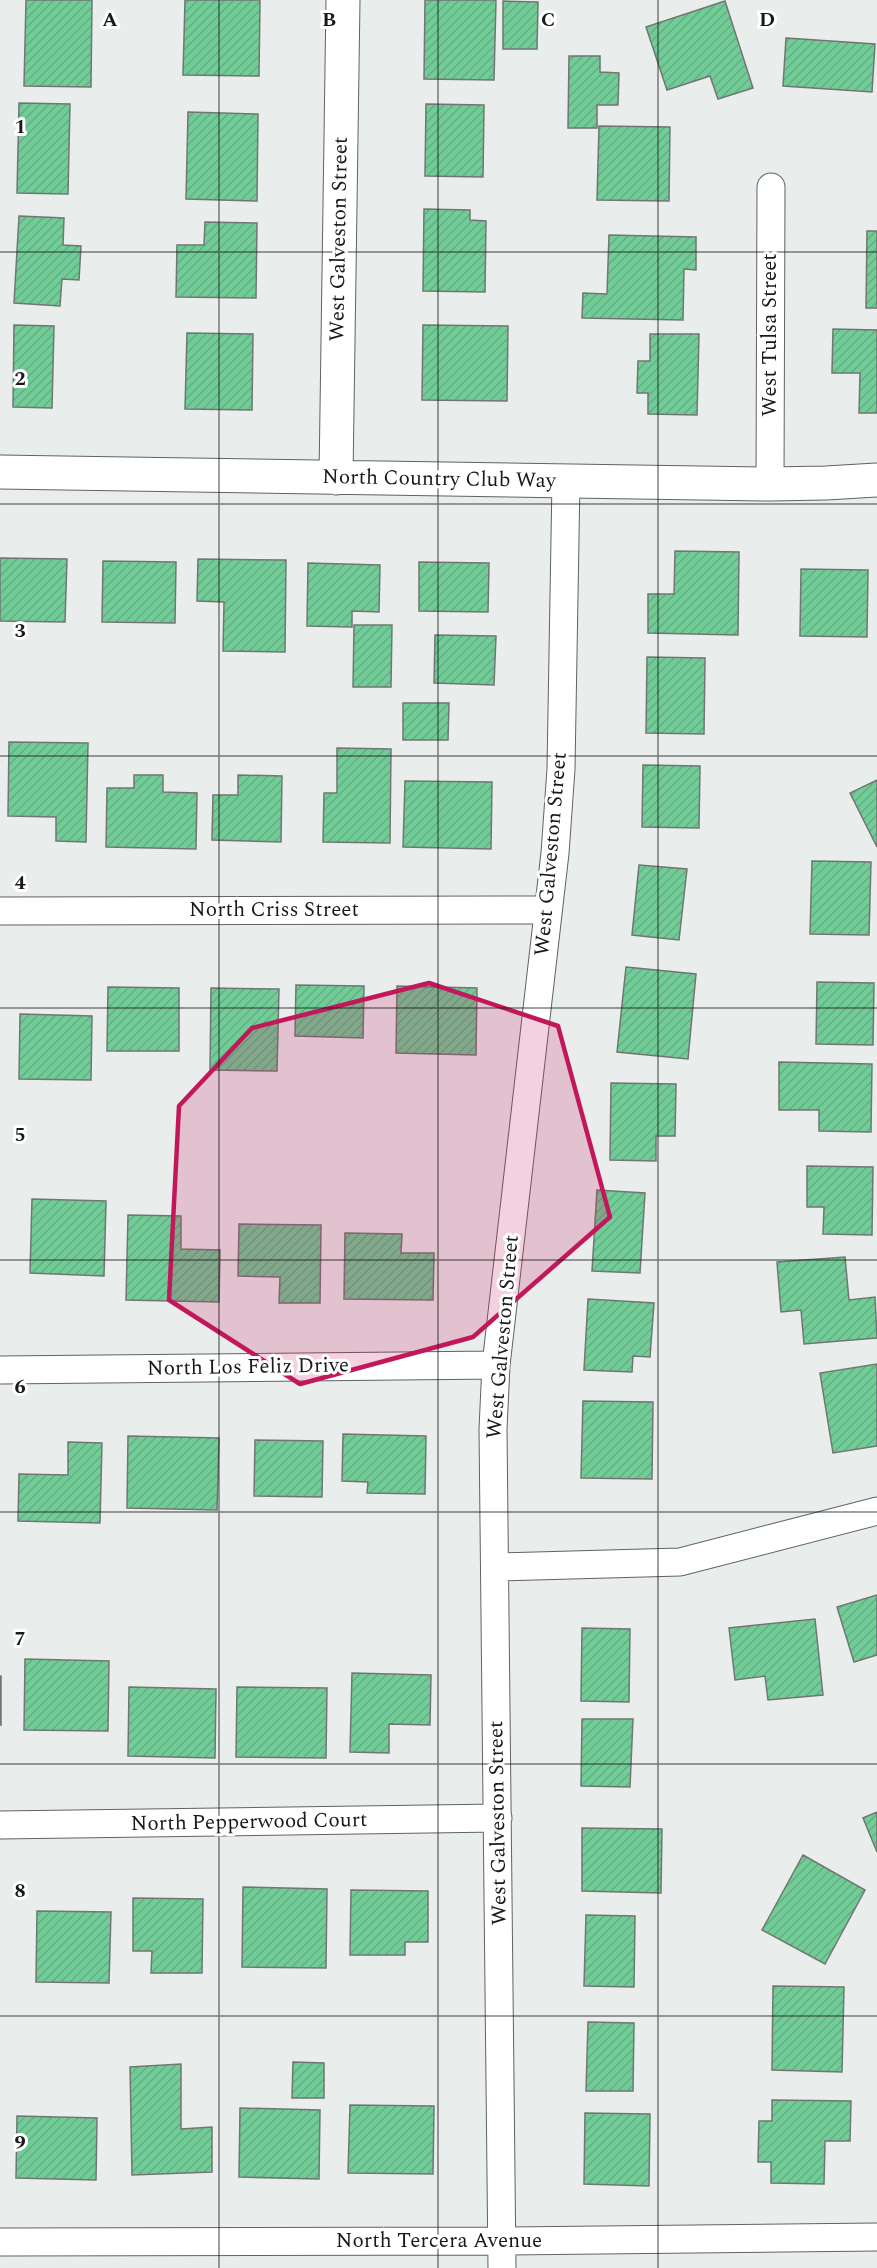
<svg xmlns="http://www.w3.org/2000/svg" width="877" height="2268" font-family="Spectral,serif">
	<defs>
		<pattern id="building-hatch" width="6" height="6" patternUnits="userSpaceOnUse" patternTransform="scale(1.5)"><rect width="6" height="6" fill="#72cc98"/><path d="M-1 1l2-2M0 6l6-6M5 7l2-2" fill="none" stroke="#62af82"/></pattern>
	</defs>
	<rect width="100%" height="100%" fill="#e9edeb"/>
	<path fill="url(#building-hatch)" stroke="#727673" stroke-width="1.5" d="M26,0H92L91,87L24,86Z
		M185,0H260L259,76L183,75Z
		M425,0H496L494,80L424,79Z
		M503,1L538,2L537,49H503Z
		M725,1L753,88L718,99L710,76L667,90L646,27Z
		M786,38L875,44L872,92L783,86Z
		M569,56H600V72L619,73L618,105H597V128H568Z
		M19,103L70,104L68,194L17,193Z
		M426,104L484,105L483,177L425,176Z
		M188,112L258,114L257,201L186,199Z
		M599,126L670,127L669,201L597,200Z
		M424,209L470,210V220L486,221L485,292L423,291Z
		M19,216L64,218L63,245L81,246L79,280L62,279L60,306L14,303Z
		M205,222L257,223L256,298L176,297L177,245H204Z
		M867,231H877V308H866Z
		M609,235L696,237V270L684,269L683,320L582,318L583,293L607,294Z
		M14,325L54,326L52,408L13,407Z
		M423,325L508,326L507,401L422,400Z
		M833,329L877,330V413H859L860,373H832Z
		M187,333L253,334L252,410L185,409Z
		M650,334H699L697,415L648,414V393H637L638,361H650Z
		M675,551L739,552L738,635L648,633V594H674Z
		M0,558L67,559L65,622L0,621Z
		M198,559L286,560L285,652L223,651L224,602L197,601Z
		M103,561L176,562L175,623L102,622Z
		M419,562L489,563L488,612L419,611Z
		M308,563L380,565L379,612L352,611V627L307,626Z
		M801,569L868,570L867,637L800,636Z
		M354,625H392L391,687H353Z
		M435,635L496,636L494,685L434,683Z
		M647,657L705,658L704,734L646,733Z
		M403,703H449L448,740H403Z
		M9,742L88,743L86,842L56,841V817L8,816Z
		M337,748L391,749L390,843L323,842L324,793H337Z
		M643,765L700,766L699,828L642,827Z
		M134,775H163V792L197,793L196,849L106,847L107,788H134Z
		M238,775L282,776L281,842L212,840L213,795H238Z
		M877,780V847L850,793Z
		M405,781L492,782L491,849L403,847Z
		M812,861L871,862L869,935L810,934Z
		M639,865L687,869L679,940L632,935Z
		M626,967L696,974L688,1059L617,1052Z
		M817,982L874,983L873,1045L816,1044Z
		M296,985L364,986L363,1038L295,1036Z
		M397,986L477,988L476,1055L396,1053Z
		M108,987L179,988V1051H107Z
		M211,988L279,989L277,1071L210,1070Z
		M20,1014L92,1016L91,1080L19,1079Z
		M779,1062L872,1064L871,1132L819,1131V1110H779Z
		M611,1083L676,1084L675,1136H656V1161L610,1160Z
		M807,1166L873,1167L872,1235L823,1234L824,1207H807Z
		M597,1190L645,1193L640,1273L592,1271Z
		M32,1199L106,1201L104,1276L30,1273Z
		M128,1215L181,1216V1249L220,1250L219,1302L126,1300Z
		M239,1224L321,1225L320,1303H279L280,1277L238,1276Z
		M345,1233L402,1234L401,1253H434L433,1300L344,1299Z
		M845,1257L849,1300L875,1297L877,1338L804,1344L801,1310L781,1312L777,1262Z
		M588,1299L654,1303L650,1357L633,1356L632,1372L584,1370Z
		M877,1364V1446L833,1453L820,1373Z
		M583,1401L653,1402L652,1479L581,1478Z
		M343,1434L426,1436L425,1494L367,1493L368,1482L342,1481Z
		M128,1436L219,1438L217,1510L127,1508Z
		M255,1440L323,1441L322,1497L254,1496Z
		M68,1442L102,1443L100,1523L18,1521L19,1474L68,1475Z
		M877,1595V1655L854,1662L837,1607Z
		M815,1619L823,1695L768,1700L765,1676L735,1680L729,1628Z
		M582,1628L630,1629L629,1702L581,1701Z
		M25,1659L109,1661L108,1731L24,1730Z
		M352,1673L431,1675L430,1725L389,1724V1753L350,1752Z
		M0,1676H1V1725H0Z
		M129,1687L216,1689L215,1758L128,1756Z
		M237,1687L327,1688L326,1758L236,1757Z
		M582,1719H633L630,1787L581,1786Z
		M877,1812V1852L863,1818Z
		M582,1828L662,1829L661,1893L582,1891Z
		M803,1855L865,1890L825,1964L762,1930Z
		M243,1887L327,1889L326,1968L242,1967Z
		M351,1890L428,1891V1942H405V1955H350Z
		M133,1898L203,1899L202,1973H151L152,1951H133Z
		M37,1911L111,1912L109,1983L36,1982Z
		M586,1915L635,1916L634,1987L584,1986Z
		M773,1986L844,1987L842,2072L772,2070Z
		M588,2022L634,2023L633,2091H586Z
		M293,2062L324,2063V2098H292Z
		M181,2064V2129L212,2127V2172L132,2175L130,2067Z
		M772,2100L851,2101L850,2141H825L824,2184L771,2183V2162H758L759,2121H772Z
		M350,2105L434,2106L433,2174L348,2173Z
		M240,2108L320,2110L319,2179L239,2177Z
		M585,2113L650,2114L649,2186L584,2184Z
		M17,2116L97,2118L96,2180L16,2178Z"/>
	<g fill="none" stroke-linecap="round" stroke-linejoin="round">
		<defs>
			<path id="minor" d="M770,484L771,187
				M0,911L548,910
				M0,1370L496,1365
				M495,1567L680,1562L877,1511
				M0,1825L498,1818
				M0,2242L501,2241L877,2237
				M502,2268L493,1429L496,1365L555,853L561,769L566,481"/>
			<path id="tertiary" d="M0,472L770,484L826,483L877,480
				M336,478L343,0"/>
		</defs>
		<use href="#minor" stroke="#606361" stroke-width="29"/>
		<use href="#tertiary" stroke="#606361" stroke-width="35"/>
		<use href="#minor" stroke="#fff" stroke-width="27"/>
		<use href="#tertiary" stroke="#fff" stroke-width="33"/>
	</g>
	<path fill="#c2185b" fill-opacity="0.2" stroke="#c2185b" stroke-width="4.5" stroke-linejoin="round" d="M429,983L558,1026L610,1217L473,1337L300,1384L169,1300L179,1106L252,1028Z"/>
	<path fill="none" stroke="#181918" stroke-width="1.5" stroke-opacity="0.55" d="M219,0V2268M438,0V2268M658,0V2268M0,252H877M0,504H877M0,756H877M0,1008H877M0,1260H877M0,1512H877M0,1764H877M0,2016H877"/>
	<g text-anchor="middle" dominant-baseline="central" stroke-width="6" stroke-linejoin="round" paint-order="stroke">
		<g font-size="21" fill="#181918" stroke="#fff">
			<text transform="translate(339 239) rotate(-89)">West Galveston Street</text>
			<text transform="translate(770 335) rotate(-90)">West Tulsa Street</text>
			<text transform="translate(439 479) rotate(1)">North Country Club Way</text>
			<text transform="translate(551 854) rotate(-85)">West Galveston Street</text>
			<text x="274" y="910">North Criss Street</text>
			<text transform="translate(503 1337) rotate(-85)">West Galveston Street</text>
			<text transform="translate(248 1367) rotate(-1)">North Los Feliz Drive</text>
			<text transform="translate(249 1822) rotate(-1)">North Pepperwood Court</text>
			<text transform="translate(498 1823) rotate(-91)">West Galveston Street</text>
			<text x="439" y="2241">North Tercera Avenue</text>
		</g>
	</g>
	<g font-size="20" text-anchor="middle" font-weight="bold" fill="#181918" stroke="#fff" stroke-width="6" stroke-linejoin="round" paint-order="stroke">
		<text x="110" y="26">A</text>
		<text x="329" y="26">B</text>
		<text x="548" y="26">C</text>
		<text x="767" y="26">D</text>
		<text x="20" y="133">1</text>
		<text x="20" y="385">2</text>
		<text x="20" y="637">3</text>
		<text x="20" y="889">4</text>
		<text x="20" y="1141">5</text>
		<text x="20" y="1393">6</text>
		<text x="20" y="1645">7</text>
		<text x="20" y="1897">8</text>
		<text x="20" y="2149">9</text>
	</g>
</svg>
